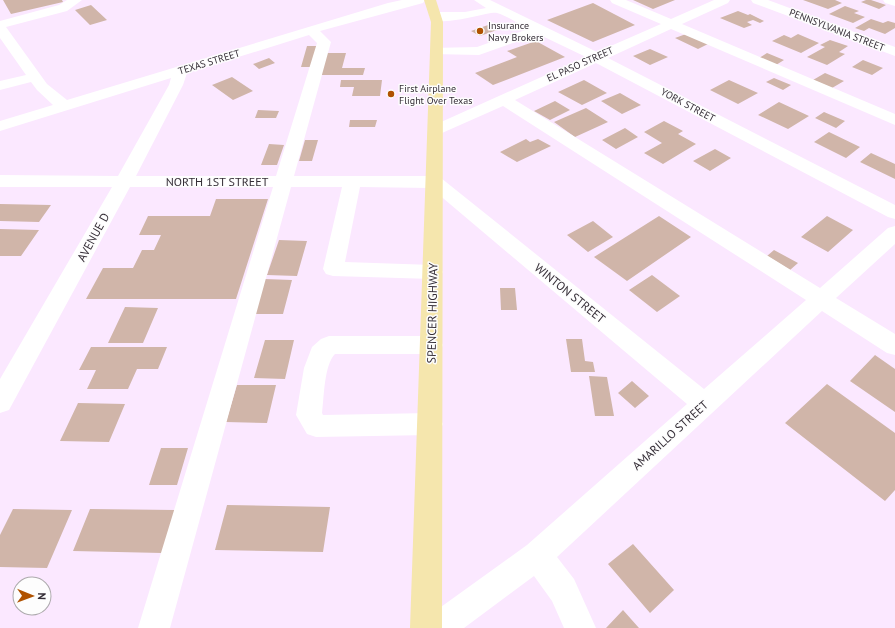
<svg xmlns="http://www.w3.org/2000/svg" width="895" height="628" font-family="'PT Sans',sans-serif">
	<rect width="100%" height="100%" fill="#fbe8ff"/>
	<path fill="#d0b5a9" d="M3,0H62L63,2L11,14Z
		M633,0H675L653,9Z
		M803,0H835L842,3L828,9Z
		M866,0H871L886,5L879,9L861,2Z
		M593,3L635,25L593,42L547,20Z
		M91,5L107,20L90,25L75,10Z
		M845,6L859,11L854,13L865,17L853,23L829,14Z
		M738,11L748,15L750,14L764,21L760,23L753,20L747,22L752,25L744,28L720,18Z
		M871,19L883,23L888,21L895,23V28L885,34L869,28L864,31L855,28Z
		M488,25L497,30L480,36L471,31Z
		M686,34L708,44L698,49L675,38Z
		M798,34L819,43L801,53L772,41L784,35L791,38Z
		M830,40L848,46L839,52L845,54L827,65L807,57L825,47L820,45Z
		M536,41L565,57L493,85L475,73L517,57L507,51Z
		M307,46H317L312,67H301Z
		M650,49L668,57L650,65L633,56Z
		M327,53H346L342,68H365L363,75H321Z
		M767,53L784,60L776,65L759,58Z
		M269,58L275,63L259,69L253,64Z
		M863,60L883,68L872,75L852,67Z
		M825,73L844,81L832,88L813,80Z
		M232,77L253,91L233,100L212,85Z
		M774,78L791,85L783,90L766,82Z
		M341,80H382L380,96H352L354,87H340Z
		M584,80L607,93L582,105L558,92Z
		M729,80L758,93L738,104L710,90Z
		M620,93L641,105L622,114L601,101Z
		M555,101L570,110L550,120L534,111Z
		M779,102L809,116L788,129L758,115Z
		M586,108L608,122L575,137L554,122Z
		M258,110L279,111L276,118H255Z
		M824,112L845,121L836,128L815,118Z
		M350,120H377L375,127H349Z
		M664,121L683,131L678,134L696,144L663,164L644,153L662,143L644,132Z
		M625,128L638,137L616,149L602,140Z
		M829,132L860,147L846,158L814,142Z
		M526,139L530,142L538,139L551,146L517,162L500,152Z
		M305,140H318L312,161H299Z
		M269,144L284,145L277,165H261Z
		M715,149L731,158L710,171L693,161Z
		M871,153L895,164V179L860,162Z
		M216,199H268L236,299H86L103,268H133L142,250H154L161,235H139L148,216H210Z
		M0,204L51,205L39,222L0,221Z
		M659,216L691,237L627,281L594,257Z
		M827,216L853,230L828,252L801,237Z
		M593,221L613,237L588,252L567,235Z
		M0,229L39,230L21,256H0Z
		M279,240L307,241L297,276L267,275Z
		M774,250L798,263L790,270L767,256Z
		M652,275L680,296L657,312L629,290Z
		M264,279L292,280L283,314H253Z
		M500,288H515L517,310H501Z
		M125,307L158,308L143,343H108Z
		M566,339H582L585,361L593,362L595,372H571Z
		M265,340H294L285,379L254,378Z
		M91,347H167L158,369H137L128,389H87L96,370H79Z
		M875,355L895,369V412L850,381Z
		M589,376L607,377L614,416H595Z
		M632,381L649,396L635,408L618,393Z
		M827,384L895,433V490L885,501L785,423Z
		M237,385H276L267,423L226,422Z
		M78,403L125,404L109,442L60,441Z
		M161,448H188L177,485H149Z
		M227,505L330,507L323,552L215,550Z
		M13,509L72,510L47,568L0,567V535Z
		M90,509L175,510L162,553L73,551Z
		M633,544L674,590L650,613L608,564Z
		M623,610L639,628H606Z"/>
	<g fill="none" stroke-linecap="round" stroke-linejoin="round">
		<path fill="#fff" fill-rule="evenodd" d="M67,0H82L67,11L6,27L47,84L67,100L388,3L402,0H425L423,3L320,31L331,42L294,176H435L441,178L704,389L806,300L503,106L442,133L436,135L430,133L428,130L430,127L586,57L538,34L479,55L432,54L430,51L432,48L477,47L528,29C518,24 508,16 497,13C487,11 438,30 429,16L435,12H465L486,8L474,0H490L597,52L661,24L612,3L610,0H626L671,19L714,0H730L728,3L682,24L895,114V125L671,29L608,58L895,205V219L888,217L596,63L515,100L820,288L888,228L895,226V244L836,298L895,334V355L887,353L822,311L557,557L574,579L596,628H564L552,601L534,576L464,628H422L427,617L527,545L687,404L431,188L360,187L345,262L433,265L440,267L443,272L440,277L433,279L333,276L326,274L323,269L342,187H291L170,628H138L273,187H130L9,410L0,413V379L112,187H0V175L118,176L169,85L171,78L0,131V121L53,105L37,90L31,82L0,90V81L26,75L0,38V21L59,5ZM309,35L317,43L276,176H136L183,85L187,73Z
			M751,0H768L895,47V56L753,3Z
			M883,0H895V6L885,3Z
			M329,336H432L440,339L443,345L440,351L432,354H335C324,365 324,398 322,413L323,415L430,413L439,416L443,424L439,432L430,435L316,437L307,434L296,415L304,368L312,347L321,339Z"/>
		<path fill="#f5e6ad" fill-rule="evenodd" d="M424,0H436L443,22L442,628H410L430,51L431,22Z"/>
	</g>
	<g fill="#b05200" stroke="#fdfdfd" stroke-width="1.5">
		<circle cx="480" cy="31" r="4"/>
		<circle cx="391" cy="94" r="4"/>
	</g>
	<g text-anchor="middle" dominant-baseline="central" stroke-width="3" stroke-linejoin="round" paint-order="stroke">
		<g font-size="10" fill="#342d36" stroke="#fdfdfd" text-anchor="start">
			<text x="488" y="25">Insurance<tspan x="488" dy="12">Navy Brokers</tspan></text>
			<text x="399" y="88">First Airplane<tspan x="399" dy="12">Flight Over Texas</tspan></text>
		</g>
		<g font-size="10" fill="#342d36" stroke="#fdfdfd">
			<text transform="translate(837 30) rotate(21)">PENNSYLVANIA STREET</text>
			<text transform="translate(209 62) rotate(-17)">TEXAS STREET</text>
			<text transform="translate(580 64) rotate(-24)">EL PASO STREET</text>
			<text transform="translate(688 105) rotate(28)">YORK STREET</text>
		</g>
		<g font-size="12" fill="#342d36" stroke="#fdfdfd">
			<text x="217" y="181">NORTH 1ST STREET</text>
			<text transform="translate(93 237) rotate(-61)">AVENUE D</text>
			<text transform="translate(570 293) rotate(39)">WINTON STREET</text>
			<text transform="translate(432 313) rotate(-89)">SPENCER HIGHWAY</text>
			<text transform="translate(670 435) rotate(-42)">AMARILLO STREET</text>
		</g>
	</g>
	<g transform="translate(32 596) rotate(91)"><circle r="19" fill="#fdfdfd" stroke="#adaaad"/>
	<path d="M0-3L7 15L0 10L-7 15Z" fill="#b05200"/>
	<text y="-6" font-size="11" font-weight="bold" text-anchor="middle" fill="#342d36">N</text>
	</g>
</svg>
